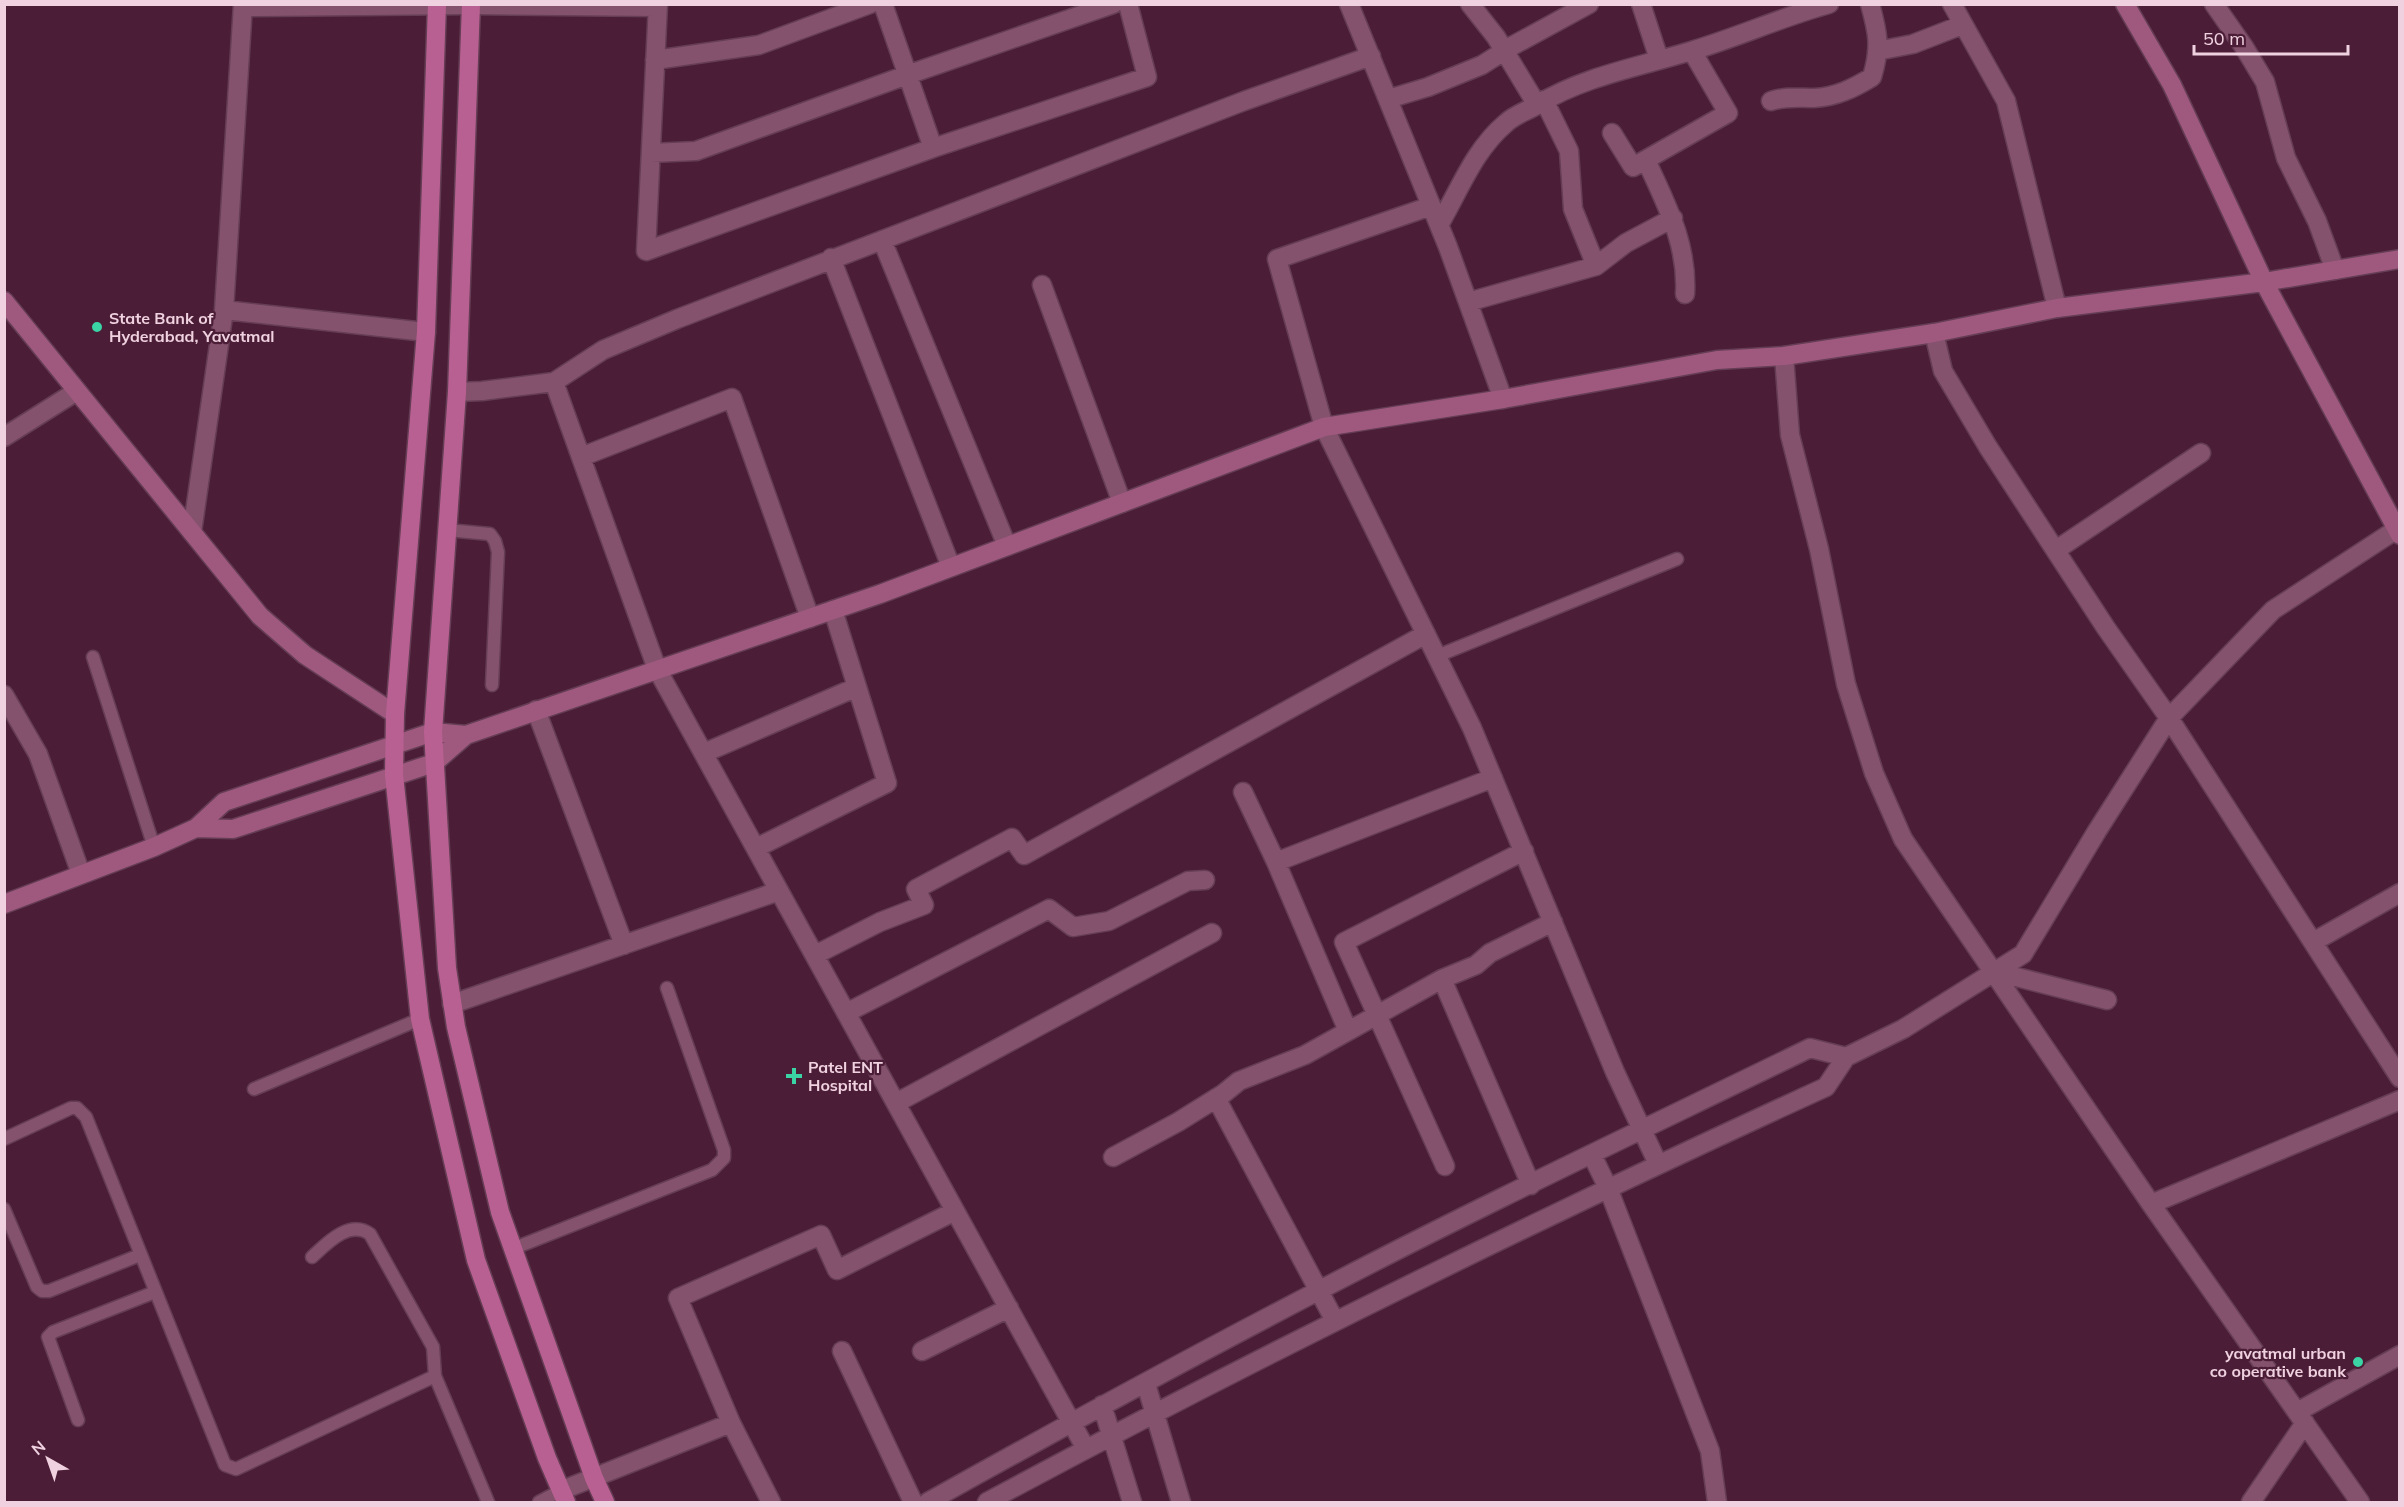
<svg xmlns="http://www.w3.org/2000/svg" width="2404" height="1507" font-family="Mulish,sans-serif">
	<rect width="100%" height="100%" fill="#4b1d37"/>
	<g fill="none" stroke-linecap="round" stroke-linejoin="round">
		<defs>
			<path id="lane" d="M447,530L490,534L495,541L498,552L492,685
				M1437,656L1677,559
				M93,657L154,847
				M254,1089L420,1019
				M4,1139L71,1108H77L86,1117L225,1465L236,1469L435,1376L488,1502
				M4,1209L37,1287L42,1291H49L140,1255
				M512,1249L712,1170L724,1158V1150L667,988
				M312,1257C326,1244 349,1219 370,1234L433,1347L435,1376
				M78,1420L48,1337L53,1332L155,1292
				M539,1502L560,1491"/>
			<path id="street" d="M658,4L646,251L933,148L1147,77L1128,4
				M883,4L933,148
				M1349,4L1448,247L1503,399
				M1470,4L1496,37L1537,105
				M1641,4L1659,59
				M1952,4L2006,101L2057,308
				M2214,4L2244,47L2265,82L2286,158L2317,221L2335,270
				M243,7L471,5L658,7
				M1877,51L1913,44L1962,25
				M655,60L759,45L870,4
				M1388,99L1428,87L1482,65L1512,46L1589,4
				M1544,100L1569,151L1573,209L1596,266
				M1771,101C1786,96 1799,98 1814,98C1836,97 1854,88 1872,77C1881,47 1878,33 1870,4
				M1612,133L1633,167L1728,113L1692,51
				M651,153L696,151L907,75L1113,4
				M1646,160C1666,204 1688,244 1685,294
				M1431,206L1277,259L1324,427L1472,728L1615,1072L1658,1164
				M1439,225C1460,189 1474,150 1506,123C1514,115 1527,111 1537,105C1584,76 1639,67 1691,51C1738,37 1782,17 1829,4
				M882,240L1007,546
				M831,258L951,567
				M1042,285L1122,503
				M1468,302L1596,266L1626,243L1673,218
				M224,310L426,332
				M1934,333L1943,371L1988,447L2106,628L2169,718L2400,1078
				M1784,356L1790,435L1819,549L1846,684L1874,773L1903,839L2151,1204L2360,1502
				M554,382L657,669L1086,1449
				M457,392L482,391L554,382L603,350L677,319L1244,101L1371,56
				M4,437L77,391
				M581,457L732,398L810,618
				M192,532L224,310L243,4
				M2056,550L2201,453
				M4,695L38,754L81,874
				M536,710L624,945
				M704,753L857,687
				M1243,792L1276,862L1348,1031
				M756,848L887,783L833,610
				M1276,862L1493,778
				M2313,942L2400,893
				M815,955L880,922L924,905L916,889L1012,838L1024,855L1426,634
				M1993,971L2107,1000
				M1442,979L1531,1185
				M452,1004L779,891
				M846,1013L1049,909L1073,927L1109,921L1188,881L1205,880
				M1216,1098L1335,1321
				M896,1103L1212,933
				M1592,1155L1608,1188L1710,1451L1717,1502
				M1113,1157L1178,1122L1223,1094L1239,1081L1305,1055L1442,979L1476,965L1490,953L1553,922
				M1445,1166L1344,942L1524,851
				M2151,1204L2400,1100
				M842,1351L913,1502
				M922,1351L1009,1308
				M1146,1384L1181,1502
				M1102,1405L1132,1502
				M2297,1412L2400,1355
				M560,1491L731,1423
				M771,1502L731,1423L678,1298L821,1235L837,1270L955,1211
				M928,1502C1057,1430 1187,1359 1318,1291C1480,1206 1646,1128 1810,1048L1846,1057
				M987,1502C1262,1354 1542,1217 1826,1087L1846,1057L1903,1029L2023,954L2097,831L2169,718L2273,610L2400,527
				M2251,1502L2305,1423"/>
			<path id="secondary" d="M2125,4L2172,85L2264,282L2400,535
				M4,301L260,616L305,655L395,714
				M196,828L233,829L434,763L466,735L880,594L1324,427L1503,399L1717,360L1784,356L1934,333L2057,308L2264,282L2400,259
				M4,904L154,847L196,828L224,802L433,732L466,735"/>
			<path id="primary" d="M437,4L426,332L395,714L394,775L420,1019L476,1260L547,1458L566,1502
				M471,4L457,392L433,732L447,968L456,1027L500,1212L594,1478L605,1502"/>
		</defs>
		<use href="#lane" stroke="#653d54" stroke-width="15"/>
		<use href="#street" stroke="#653d54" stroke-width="21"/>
		<use href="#secondary" stroke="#653d54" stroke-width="21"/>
		<use href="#primary" stroke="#653d54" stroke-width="21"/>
		<use href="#lane" stroke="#85526d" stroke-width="12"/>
		<use href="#street" stroke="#85526d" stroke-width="18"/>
		<use href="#secondary" stroke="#9f597f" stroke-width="18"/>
		<use href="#primary" stroke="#b96092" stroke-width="18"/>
	</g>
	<g fill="#3ad4a5" stroke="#4b1d37" stroke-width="2">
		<circle cx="97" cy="327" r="6"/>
		<path d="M791 1067h6v6h6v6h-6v6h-6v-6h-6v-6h6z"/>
		<circle cx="2358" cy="1362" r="6"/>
	</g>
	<g text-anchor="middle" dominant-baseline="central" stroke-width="4.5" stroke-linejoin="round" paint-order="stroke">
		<g font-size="16" font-weight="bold" fill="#efd1df" stroke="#4b1d37" text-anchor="start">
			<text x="109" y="318">State Bank of<tspan x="109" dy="18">Hyderabad, Yavatmal</tspan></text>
			<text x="808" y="1067">Patel ENT<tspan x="808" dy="18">Hospital</tspan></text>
			<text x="2346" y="1353" text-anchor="end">yavatmal urban<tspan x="2346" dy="18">co operative bank</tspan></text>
		</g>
	</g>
	<rect width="2404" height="1507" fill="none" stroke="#efd1df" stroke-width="12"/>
	<g transform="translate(48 1459) rotate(320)" stroke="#4b1d37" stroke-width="4.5" paint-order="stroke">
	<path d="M0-4.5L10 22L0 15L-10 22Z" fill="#efd1df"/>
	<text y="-9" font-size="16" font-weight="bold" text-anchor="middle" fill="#efd1df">N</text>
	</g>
	<path d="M2194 45v9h154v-9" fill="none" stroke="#efd1df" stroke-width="3"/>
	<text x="2203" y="45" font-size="18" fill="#efd1df" stroke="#4b1d37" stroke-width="4.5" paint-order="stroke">50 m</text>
</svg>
